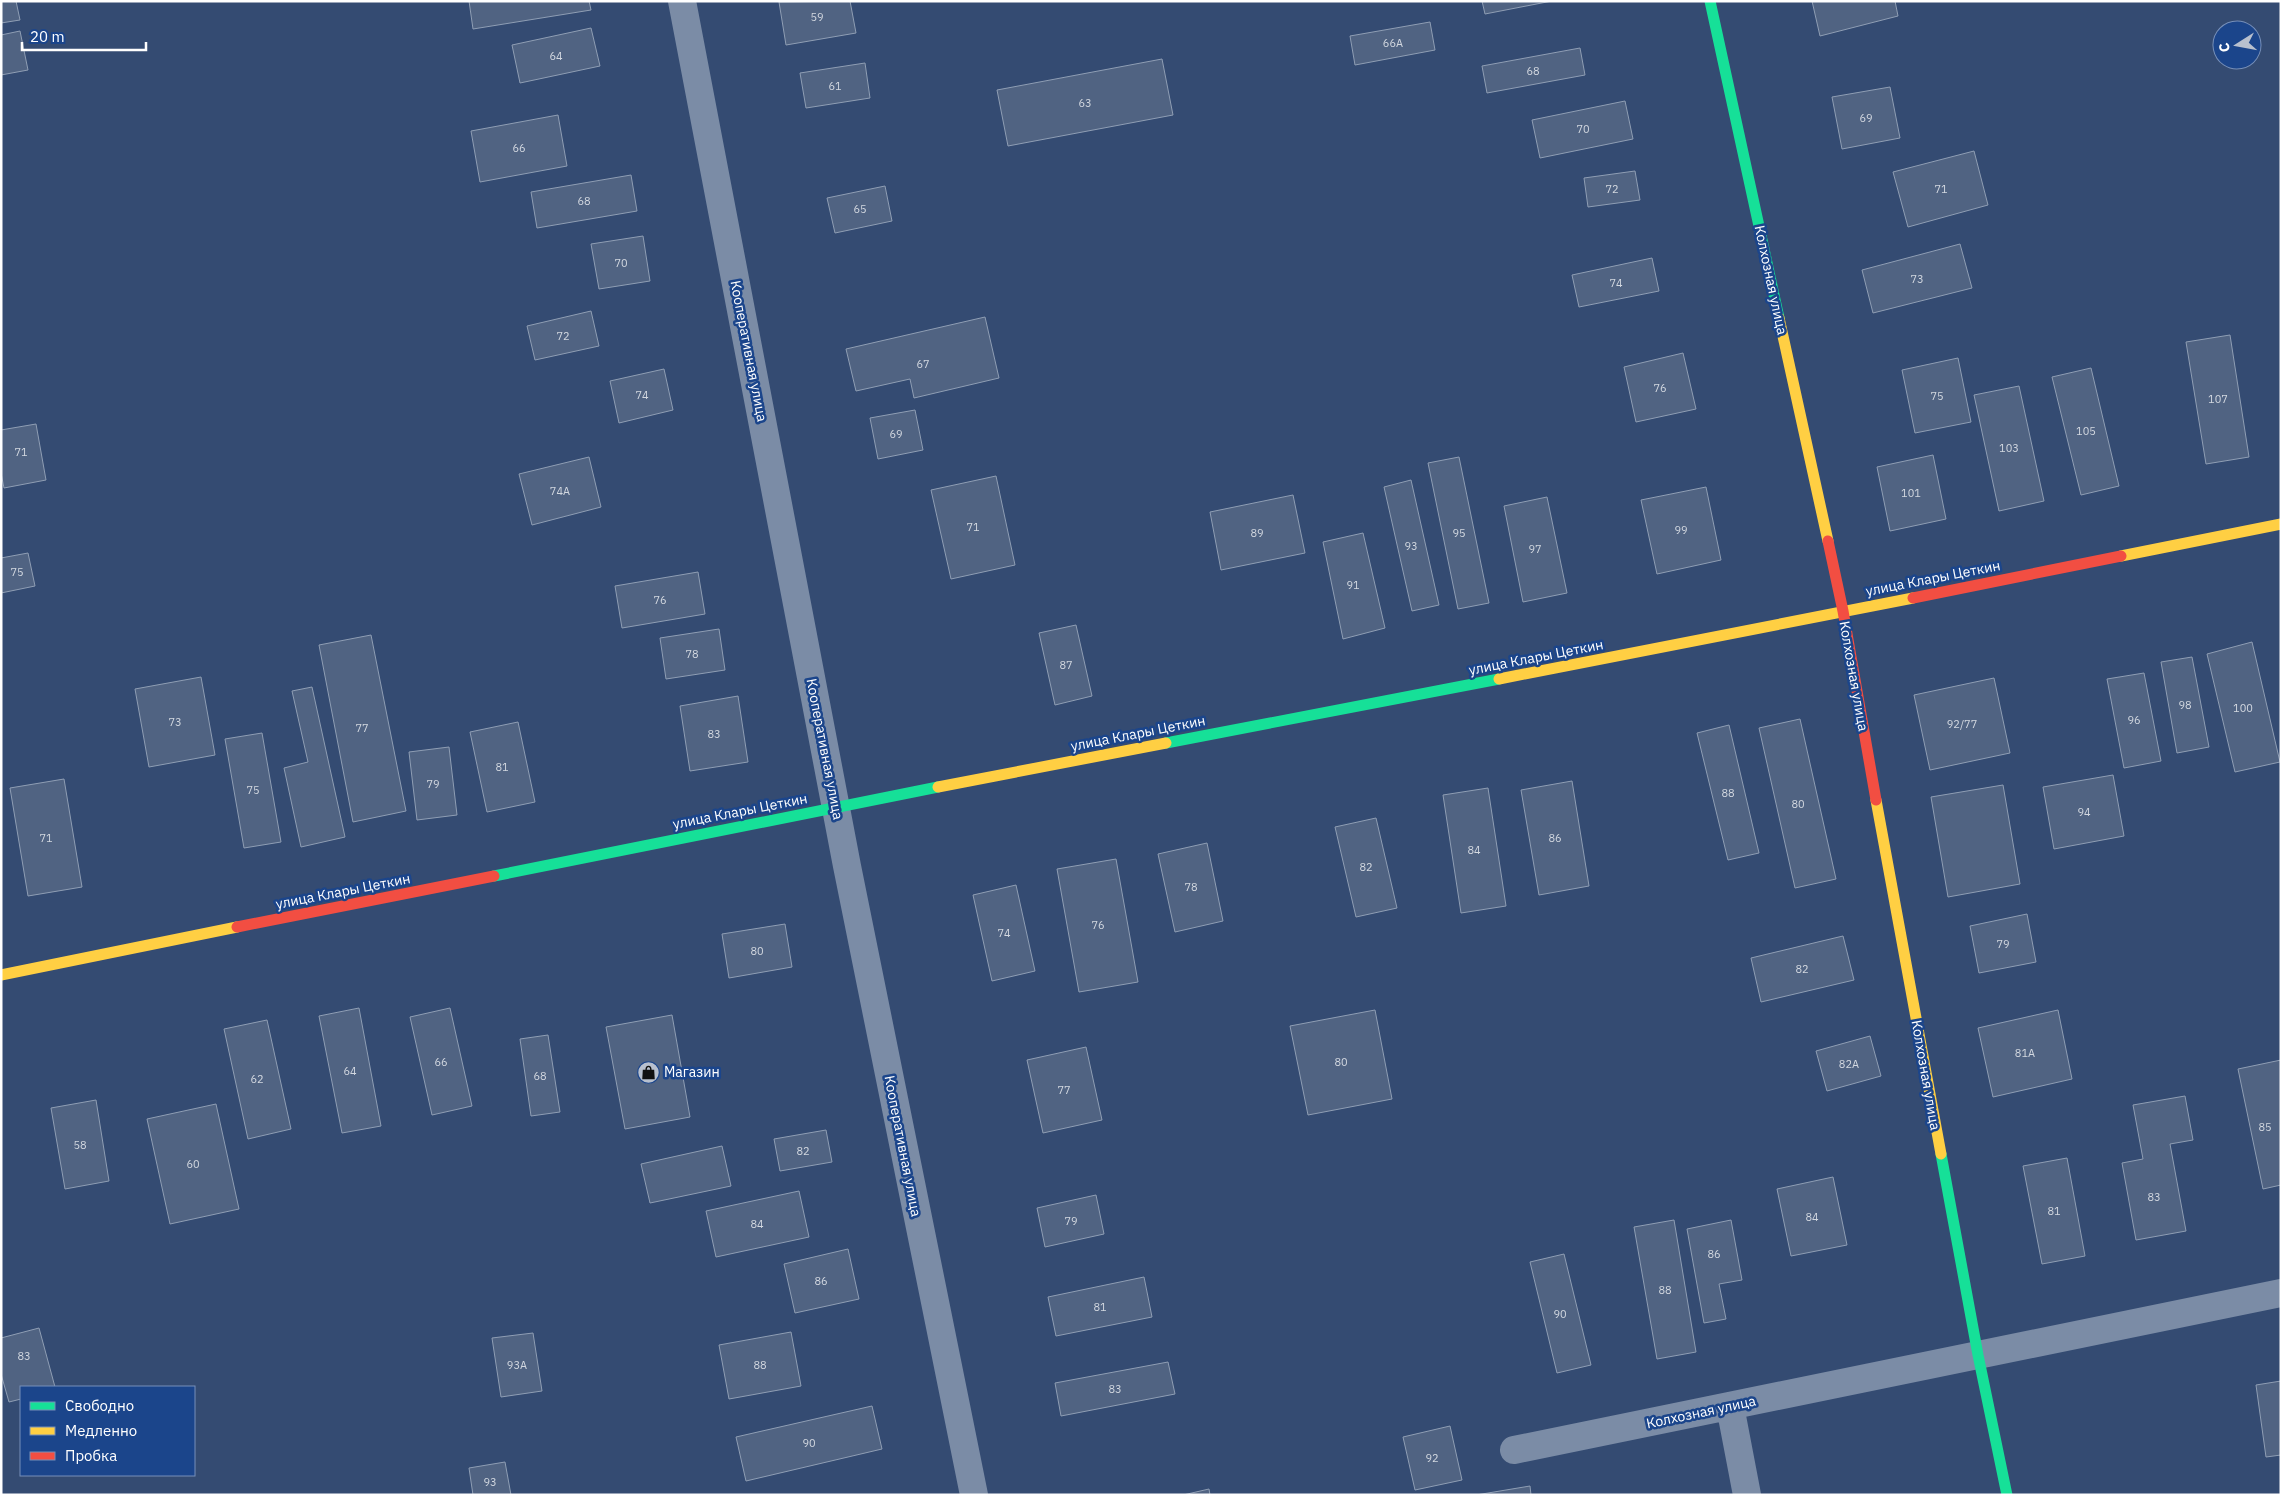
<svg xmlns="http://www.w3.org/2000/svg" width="2282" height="1496" font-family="'IBM Plex Sans',sans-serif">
	<rect width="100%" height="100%" fill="#344b72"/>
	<path fill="#506382" stroke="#8f9eb4" d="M1,1H16L20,20L1,23Z
		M469,1H589L591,10L473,29Z
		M850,1L856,33L786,45L779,2Z
		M1482,1H1552L1485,14Z
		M1812,1H1895L1898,16L1820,36Z
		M1430,22L1435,50L1355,65L1350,36Z
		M591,28L600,66L520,83L512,45Z
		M20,31L28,70L1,75V35Z
		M1580,48L1585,75L1487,93L1482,66Z
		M1162,59L1173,115L1008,146L997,90Z
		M865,63L870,98L806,108L800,73Z
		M1890,87L1900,138L1842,149L1832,97Z
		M1625,101L1633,139L1540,158L1532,120Z
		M558,115L567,166L480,182L471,131Z
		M1974,151L1988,205L1908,227L1893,172Z
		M1635,171L1640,200L1588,207L1584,178Z
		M631,175L637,211L537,228L531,192Z
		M885,186L892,221L835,233L827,198Z
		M643,236L650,281L599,289L591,244Z
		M1960,244L1972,288L1873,313L1862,270Z
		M1652,258L1659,291L1579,307L1572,275Z
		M591,311L599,346L535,360L527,326Z
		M985,317L999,378L914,398L910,379L856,391L846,349Z
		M2230,335L2249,457L2206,464L2186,342Z
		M1683,353L1696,409L1636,422L1624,367Z
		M1958,358L1971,422L1915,433L1902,370Z
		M2091,368L2119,486L2081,495L2052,377Z
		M664,369L673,410L619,423L610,381Z
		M2019,386L2044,501L1999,511L1974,395Z
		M915,410L923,450L878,459L870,418Z
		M36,424L46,480L4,488L1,473V430Z
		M1933,455L1946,519L1890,531L1877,467Z
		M589,457L601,507L532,525L519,474Z
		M1459,457L1489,603L1458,609L1428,463Z
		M996,476L1015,565L951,579L931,490Z
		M1411,480L1439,605L1412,611L1384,487Z
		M1706,487L1721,560L1657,574L1641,500Z
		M1293,495L1305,553L1221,570L1210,512Z
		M1547,497L1567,593L1523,602L1504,506Z
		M1363,533L1385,628L1343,639L1323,542Z
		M28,553L35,586L1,593V558Z
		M698,572L705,614L622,628L615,586Z
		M1076,625L1092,696L1055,705L1039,633Z
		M719,629L725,670L666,679L660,638Z
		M371,635L406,811L353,822L319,645Z
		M2252,642L2280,762L2235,772L2207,654Z
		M2192,657L2209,747L2177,753L2161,662Z
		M2144,673L2161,761L2124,768L2107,679Z
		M201,677L215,755L149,767L135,689Z
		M1994,678L2010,753L1930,770L1914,695Z
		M312,687L345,837L301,847L284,768L308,762L292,691Z
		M738,696L748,762L690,771L680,706Z
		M1800,719L1836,879L1795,888L1759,728Z
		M518,722L535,802L487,812L470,732Z
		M1729,725L1759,853L1728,860L1697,733Z
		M262,733L281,842L244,848L225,739Z
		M449,747L457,815L417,820L409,752Z
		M2113,775L2124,836L2054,849L2043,787Z
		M64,779L82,887L28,896L10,788Z
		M1572,781L1589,886L1539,895L1521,790Z
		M2003,785L2020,884L1948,897L1931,797Z
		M1488,788L1506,906L1461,913L1443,795Z
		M1376,818L1397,908L1356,917L1335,827Z
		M1207,843L1223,921L1175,932L1158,854Z
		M1116,859L1138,982L1079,992L1057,869Z
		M1016,885L1035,971L992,981L973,895Z
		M2027,914L2036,962L1979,973L1970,926Z
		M785,924L792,967L729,978L722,934Z
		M1843,936L1854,980L1761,1002L1751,958Z
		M359,1008L381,1126L342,1133L319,1016Z
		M450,1008L472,1106L432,1115L410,1017Z
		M1375,1010L1392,1099L1308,1115L1290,1026Z
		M2058,1010L2072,1079L1993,1097L1978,1028Z
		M672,1015L690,1117L625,1129L606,1027Z
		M267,1020L291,1129L248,1139L224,1029Z
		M548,1035L560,1112L531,1116L520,1039Z
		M1870,1036L1881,1076L1827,1091L1816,1051Z
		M1086,1047L1102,1120L1043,1133L1027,1060Z
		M2281,1060V1185L2263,1189L2238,1069Z
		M2185,1096L2193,1140L2170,1144L2186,1231L2136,1240L2122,1163L2143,1159L2133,1105Z
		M96,1100L109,1181L65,1189L51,1108Z
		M216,1104L239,1209L170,1224L147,1119Z
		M826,1130L832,1162L780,1171L774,1139Z
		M722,1146L731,1186L650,1203L641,1164Z
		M2067,1158L2085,1256L2042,1264L2023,1166Z
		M1833,1177L1847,1245L1791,1256L1777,1189Z
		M799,1191L809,1237L716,1257L706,1211Z
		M1096,1195L1104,1234L1045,1247L1037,1208Z
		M1674,1220L1696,1352L1657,1359L1634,1227Z
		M1731,1220L1742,1280L1719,1284L1726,1319L1704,1323L1687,1229Z
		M848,1249L859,1299L795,1313L784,1264Z
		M1564,1254L1591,1365L1557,1373L1530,1262Z
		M1144,1277L1152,1317L1056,1336L1048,1297Z
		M39,1328L55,1387H21V1399L9,1402L1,1374V1338Z
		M791,1332L801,1386L729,1399L719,1345Z
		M533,1333L542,1391L501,1397L492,1338Z
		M1168,1362L1175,1394L1061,1416L1055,1383Z
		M2281,1381V1455L2266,1457L2256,1385Z
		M872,1406L882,1449L746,1481L736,1437Z
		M1450,1426L1462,1480L1415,1490L1403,1437Z
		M505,1462L511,1495H473L469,1468Z
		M1530,1486L1531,1495H1476Z
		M1209,1489L1210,1495H1183Z"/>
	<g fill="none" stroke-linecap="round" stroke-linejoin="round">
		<path stroke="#7b8ca6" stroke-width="28" d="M682,1L847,866L974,1495
			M1730,1406L1747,1495
			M1514,1450L2281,1293"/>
		<path stroke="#16e098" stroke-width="11" d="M1710,1L1779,318
			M1166,743L1499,679
			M494,876L938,787
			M1941,1154L1978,1355L2007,1495"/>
		<path stroke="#ffcf43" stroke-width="11" d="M1779,318L1828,541
			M2121,556L2281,524
			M1499,679L1913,598
			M938,787L1166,743
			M1876,800L1941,1154
			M1,975L237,927"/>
		<path stroke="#f24e42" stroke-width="11" d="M1828,541L1843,611L1876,800
			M1913,598L2121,556
			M237,927L494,876"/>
	</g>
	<defs>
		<symbol id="shop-disc" viewBox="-11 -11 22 22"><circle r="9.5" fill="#b8c0ce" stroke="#1b458b"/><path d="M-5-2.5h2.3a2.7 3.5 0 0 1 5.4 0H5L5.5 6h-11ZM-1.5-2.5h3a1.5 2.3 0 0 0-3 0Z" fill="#111"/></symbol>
	</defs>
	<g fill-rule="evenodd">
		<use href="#shop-disc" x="636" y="1060" width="25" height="25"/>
	</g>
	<g text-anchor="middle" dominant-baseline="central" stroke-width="5" stroke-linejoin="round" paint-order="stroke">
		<g font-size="11" fill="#d3d8e0">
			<text x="817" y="17">59</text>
			<text x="1393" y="43">66А</text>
			<text x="556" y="56">64</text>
			<text x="1533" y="71">68</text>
			<text x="835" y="86">61</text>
			<text x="1085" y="103">63</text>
			<text x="1866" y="118">69</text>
			<text x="1583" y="129">70</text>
			<text x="519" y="148">66</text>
			<text x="1612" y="189">72</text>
			<text x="1941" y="189">71</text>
			<text x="584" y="201">68</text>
			<text x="860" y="209">65</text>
			<text x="621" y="263">70</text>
			<text x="1917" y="279">73</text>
			<text x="1616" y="283">74</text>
			<text x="563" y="336">72</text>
			<text x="923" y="364">67</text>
			<text x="1660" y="388">76</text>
			<text x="642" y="395">74</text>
			<text x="1937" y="396">75</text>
			<text x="2218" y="399">107</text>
			<text x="2086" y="431">105</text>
			<text x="896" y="434">69</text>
			<text x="2009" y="448">103</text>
			<text x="21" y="452">71</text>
			<text x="560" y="491">74А</text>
			<text x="1911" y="493">101</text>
			<text x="973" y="527">71</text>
			<text x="1681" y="530">99</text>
			<text x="1257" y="533">89</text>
			<text x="1459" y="533">95</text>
			<text x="1411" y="546">93</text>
			<text x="1535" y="549">97</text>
			<text x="17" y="572">75</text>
			<text x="1353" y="585">91</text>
			<text x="660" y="600">76</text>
			<text x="692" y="654">78</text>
			<text x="1066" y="665">87</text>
			<text x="2185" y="705">98</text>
			<text x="2243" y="708">100</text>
			<text x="2134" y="720">96</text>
			<text x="175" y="722">73</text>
			<text x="1962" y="724">92/77</text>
			<text x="362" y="728">77</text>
			<text x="714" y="734">83</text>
			<text x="502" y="767">81</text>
			<text x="433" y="784">79</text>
			<text x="253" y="790">75</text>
			<text x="1728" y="793">88</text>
			<text x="1798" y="804">80</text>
			<text x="2084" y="812">94</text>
			<text x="46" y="838">71</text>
			<text x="1555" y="838">86</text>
			<text x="1474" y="850">84</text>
			<text x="1366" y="867">82</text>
			<text x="1191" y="887">78</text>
			<text x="1098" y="925">76</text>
			<text x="1004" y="933">74</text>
			<text x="2003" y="944">79</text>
			<text x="757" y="951">80</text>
			<text x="1802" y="969">82</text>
			<text x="2025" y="1053">81А</text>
			<text x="441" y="1062">66</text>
			<text x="1341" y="1062">80</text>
			<text x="1849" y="1064">82А</text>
			<text x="350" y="1071">64</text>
			<text x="540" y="1076">68</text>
			<text x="257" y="1079">62</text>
			<text x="1064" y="1090">77</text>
			<text x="2265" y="1127">85</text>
			<text x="80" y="1145">58</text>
			<text x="803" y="1151">82</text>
			<text x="193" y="1164">60</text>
			<text x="2154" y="1197">83</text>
			<text x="2054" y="1211">81</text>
			<text x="1812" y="1217">84</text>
			<text x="1071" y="1221">79</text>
			<text x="757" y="1224">84</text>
			<text x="1714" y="1254">86</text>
			<text x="821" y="1281">86</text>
			<text x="1665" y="1290">88</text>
			<text x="1100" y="1307">81</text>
			<text x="1560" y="1314">90</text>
			<text x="24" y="1356">83</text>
			<text x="517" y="1365">93А</text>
			<text x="760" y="1365">88</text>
			<text x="1115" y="1389">83</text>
			<text x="809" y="1443">90</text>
			<text x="1432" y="1458">92</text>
			<text x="490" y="1482">93</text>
		</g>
		<g font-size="14" fill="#fff" stroke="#1b458b">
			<text transform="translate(1771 280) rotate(78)">Колхозная улица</text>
			<text transform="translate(749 351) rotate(79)">Кооперативная улица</text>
			<text transform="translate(1933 578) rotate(-11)">улица Клары Цеткин</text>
			<text transform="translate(1536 657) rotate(-11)">улица Клары Цеткин</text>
			<text transform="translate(1854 676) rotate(80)">Колхозная улица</text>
			<text transform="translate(1138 733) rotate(-11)">улица Клары Цеткин</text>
			<text transform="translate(825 749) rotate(79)">Кооперативная улица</text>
			<text transform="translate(740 811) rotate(-11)">улица Клары Цеткин</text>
			<text transform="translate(343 891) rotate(-11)">улица Клары Цеткин</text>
			<text transform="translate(1926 1075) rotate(80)">Колхозная улица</text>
			<text transform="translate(903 1146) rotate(79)">Кооперативная улица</text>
			<text transform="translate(1701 1412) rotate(-12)">Колхозная улица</text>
		</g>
		<g font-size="14" fill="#fff" stroke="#1b458b" text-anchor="start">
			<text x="664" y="1072">Магазин</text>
		</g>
	</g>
	<rect width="2282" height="1496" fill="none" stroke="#ffffff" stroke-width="5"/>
	<rect x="20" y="1386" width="175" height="90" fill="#1b458b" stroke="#768fb9"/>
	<rect x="30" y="1402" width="25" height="8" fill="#16e098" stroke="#768fb9"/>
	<text x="65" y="1411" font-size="15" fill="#ffffff">Свободно</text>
	<rect x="30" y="1427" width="25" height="8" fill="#ffcf43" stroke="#768fb9"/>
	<text x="65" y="1436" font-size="15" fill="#ffffff">Медленно</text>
	<rect x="30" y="1452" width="25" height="8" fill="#f24e42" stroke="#768fb9"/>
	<text x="65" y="1461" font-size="15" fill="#ffffff">Пробка</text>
	<g transform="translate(2237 45) rotate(259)"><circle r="24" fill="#1b458b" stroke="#768fb9"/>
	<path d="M0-4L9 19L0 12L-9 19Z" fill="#b8c0ce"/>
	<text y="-8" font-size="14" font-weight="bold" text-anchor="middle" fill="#ffffff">С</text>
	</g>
	<path d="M22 42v8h124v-8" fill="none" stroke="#ffffff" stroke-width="2.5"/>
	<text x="30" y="42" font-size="15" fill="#ffffff" stroke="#1b458b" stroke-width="4" paint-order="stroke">20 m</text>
</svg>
